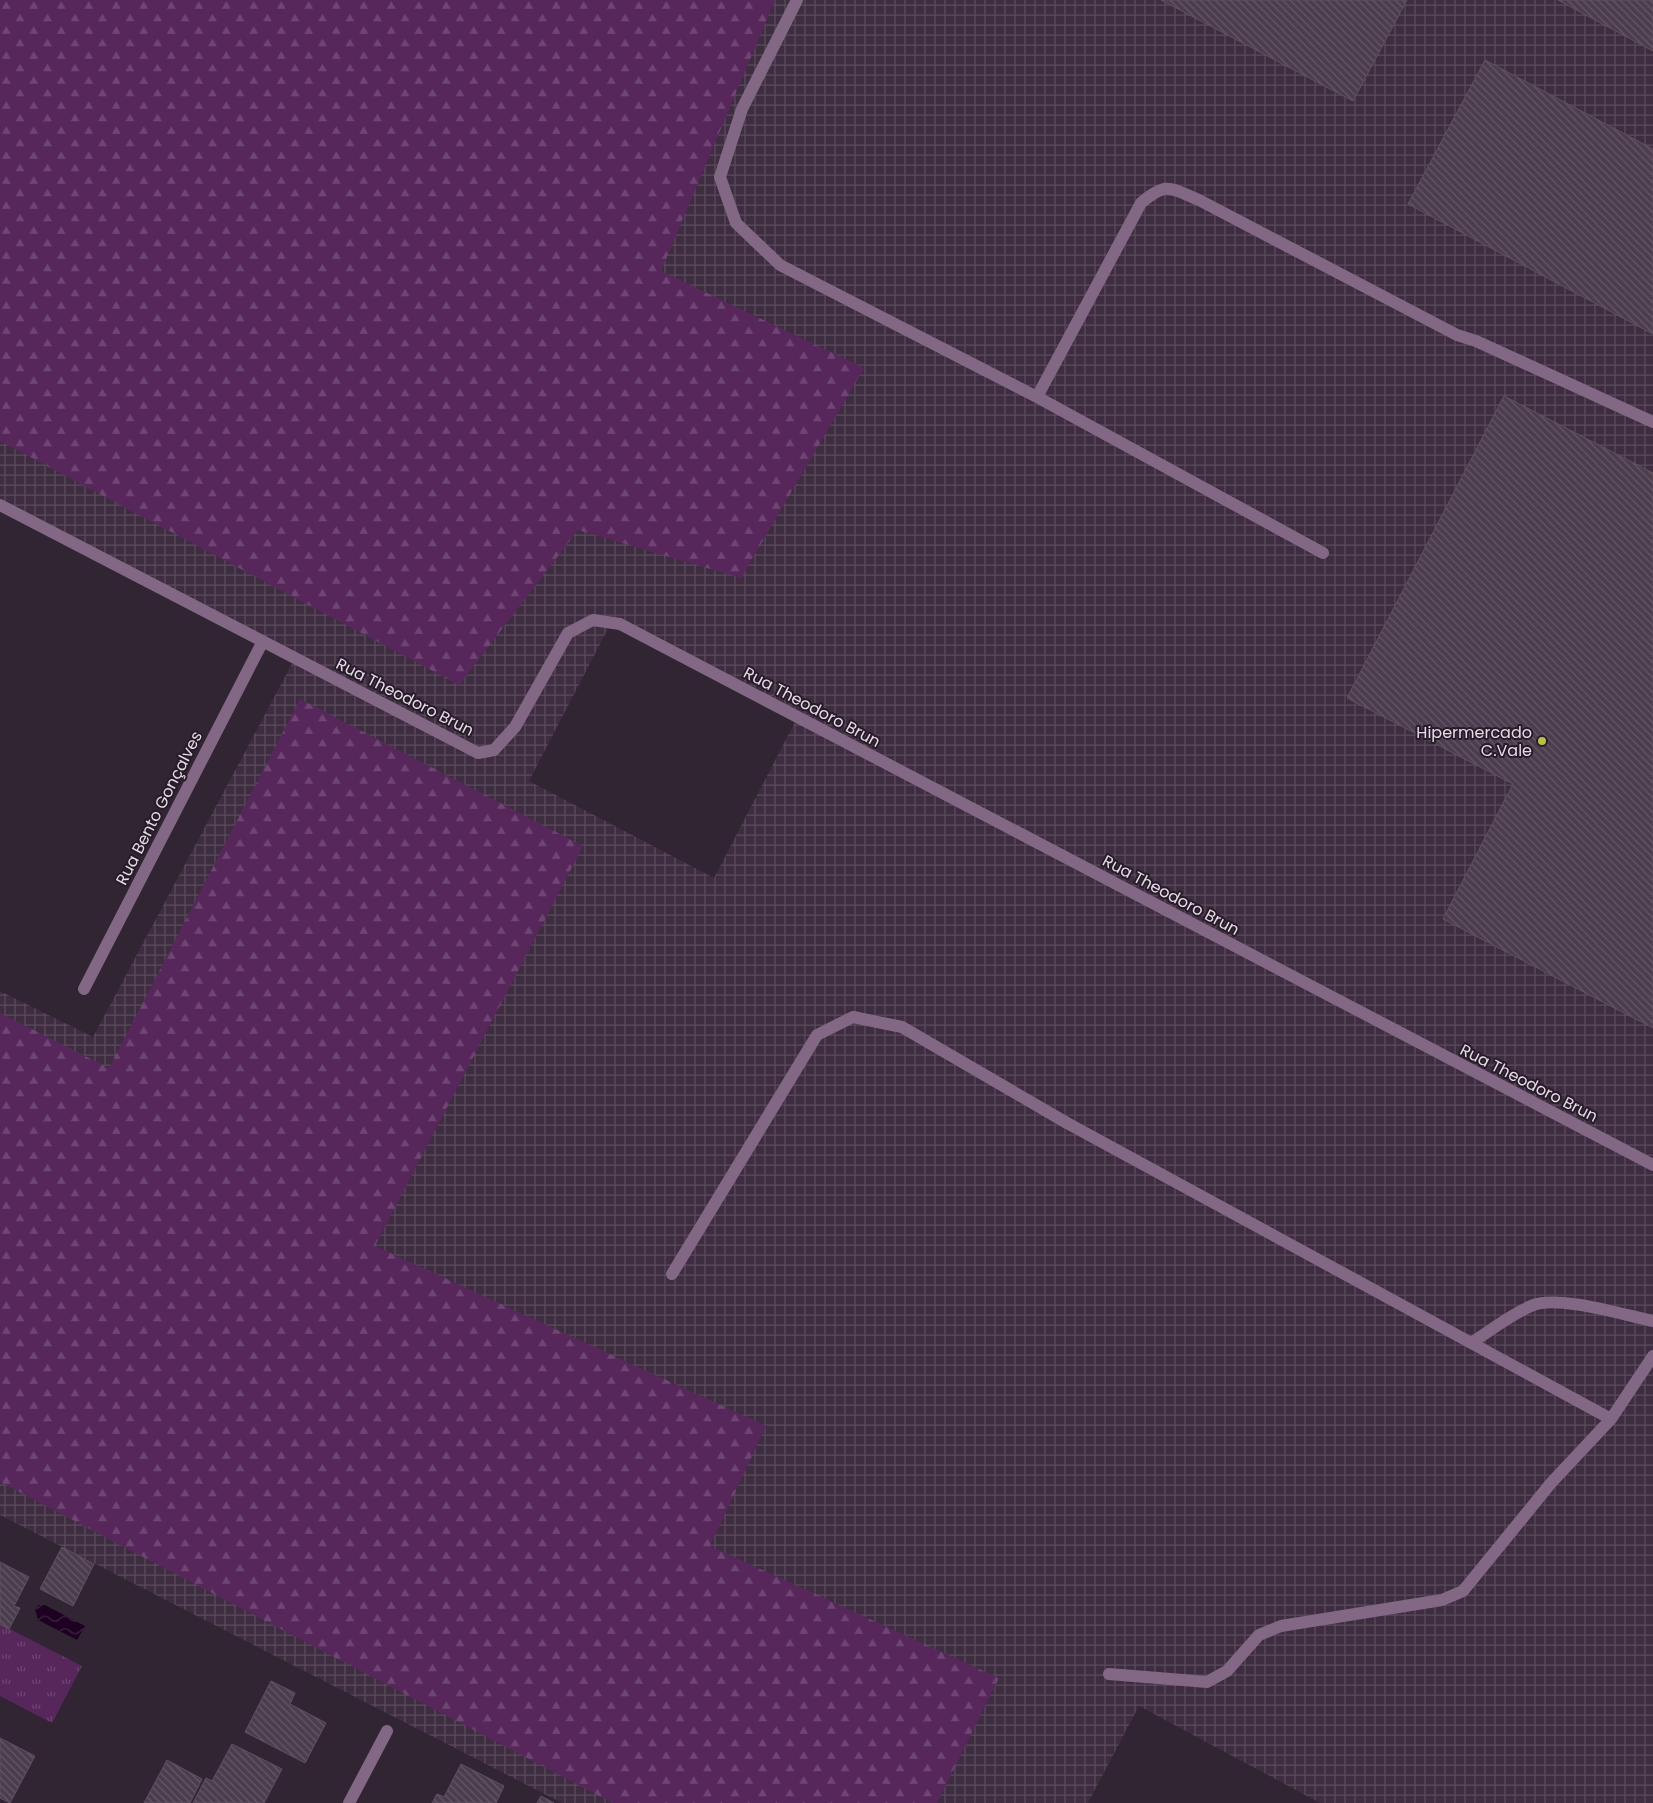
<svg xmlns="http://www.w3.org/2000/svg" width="1653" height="1803" font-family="Poppins,sans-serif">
	<defs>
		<pattern id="industrial-grid" width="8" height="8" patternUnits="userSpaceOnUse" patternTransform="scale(1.25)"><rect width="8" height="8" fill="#3e2d40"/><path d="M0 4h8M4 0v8" fill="none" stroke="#5a4b5b"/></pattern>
		<pattern id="grass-tufts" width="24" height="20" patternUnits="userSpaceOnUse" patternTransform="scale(1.25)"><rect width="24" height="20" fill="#57275c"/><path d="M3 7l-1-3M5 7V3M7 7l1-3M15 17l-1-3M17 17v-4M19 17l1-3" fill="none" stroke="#6f4673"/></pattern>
		<pattern id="forest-firs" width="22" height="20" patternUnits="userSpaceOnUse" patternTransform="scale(1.25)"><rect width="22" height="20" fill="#57275c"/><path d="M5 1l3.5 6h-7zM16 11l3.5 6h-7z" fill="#6f4673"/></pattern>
		<pattern id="water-waves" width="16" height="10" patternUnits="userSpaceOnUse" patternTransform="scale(1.25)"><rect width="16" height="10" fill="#1d0121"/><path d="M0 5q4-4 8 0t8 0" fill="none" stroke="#3e2541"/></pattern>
		<pattern id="building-back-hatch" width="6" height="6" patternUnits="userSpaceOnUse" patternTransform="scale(1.25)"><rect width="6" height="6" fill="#4b3d4d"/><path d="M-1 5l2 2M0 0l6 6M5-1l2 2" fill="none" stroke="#655866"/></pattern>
	</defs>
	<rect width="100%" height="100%" fill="#312433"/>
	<path fill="url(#industrial-grid)" fill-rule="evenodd" d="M0,0H1653V1803H1320L1139,1706L1088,1803H562L0,1515V991L93,1037L295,658L0,505ZM611,623L797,718L714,878L529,781Z"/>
	<path fill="url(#grass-tufts)" d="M0,1624L82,1666L52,1723L0,1696Z"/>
	<path fill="url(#forest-firs)" d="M0,0H775L661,271L864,368L741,578L578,530L459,685L0,441Z
		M300,699L583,846L375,1246L766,1426L710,1546L999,1678L937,1803H613L0,1482V1013L109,1068Z"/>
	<path fill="url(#water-waves)" d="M39,1605H45L85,1626L77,1640L38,1620L35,1609Z"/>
	<path fill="url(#building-back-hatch)" stroke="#605161" d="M1161,0H1407L1353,101Z
		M1558,0H1653V51Z
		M1485,60L1653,149V334L1408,204Z
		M1504,396L1653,473V1028L1443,919L1513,784L1347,698Z
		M62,1547L94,1564L73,1606L40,1589Z
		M0,1562L29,1577L14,1606L20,1608L9,1629L0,1624Z
		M271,1681L295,1693L290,1704L326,1723L305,1763L245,1732Z
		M0,1738L35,1756L10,1803L0,1798Z
		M232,1744L282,1769L264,1803H193L206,1778L212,1781Z
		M167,1760L202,1779L190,1803H144Z
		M461,1764L504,1786L496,1803H432L437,1794L444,1797Z
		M541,1796L554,1803H537Z"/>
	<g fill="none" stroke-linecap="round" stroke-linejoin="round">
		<path stroke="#836886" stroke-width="12" d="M797,0L742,109L720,177L736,223L780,265L1037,397L1323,553
			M1037,397L1141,203C1167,181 1170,188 1199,200L1457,335L1476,341L1653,422
			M0,505L478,753L494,750L515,727L568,633L593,620L620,624L1653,1165
			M84,989L263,641
			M672,1274L817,1035L853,1017L902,1027L1067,1123L1611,1419L1653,1356
			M1471,1343C1490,1331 1510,1315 1531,1306C1556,1294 1624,1315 1653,1321
			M1109,1674L1207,1682L1227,1671L1259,1635L1281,1626L1442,1600L1463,1591L1551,1483L1611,1419
			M349,1803L387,1731"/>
	</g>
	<circle fill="#b8c147" stroke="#271a29" stroke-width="2" cx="1542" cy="741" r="5"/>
	<g text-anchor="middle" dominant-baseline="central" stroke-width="4" stroke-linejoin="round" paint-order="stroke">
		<g font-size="16" fill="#e4dbe5" stroke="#271a29">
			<text transform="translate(405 697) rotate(27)">Rua Theodoro Brun</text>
			<text transform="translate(812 707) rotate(28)">Rua Theodoro Brun</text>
			<text transform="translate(159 808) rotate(-63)">Rua Bento Gonçalves</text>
			<text transform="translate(1171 895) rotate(28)">Rua Theodoro Brun</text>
			<text transform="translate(1529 1083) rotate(27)">Rua Theodoro Brun</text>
		</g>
		<g font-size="16" fill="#e4dbe5" stroke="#271a29" text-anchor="end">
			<text x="1532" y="732">Hipermercado<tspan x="1532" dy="18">C.Vale</tspan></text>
		</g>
	</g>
</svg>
